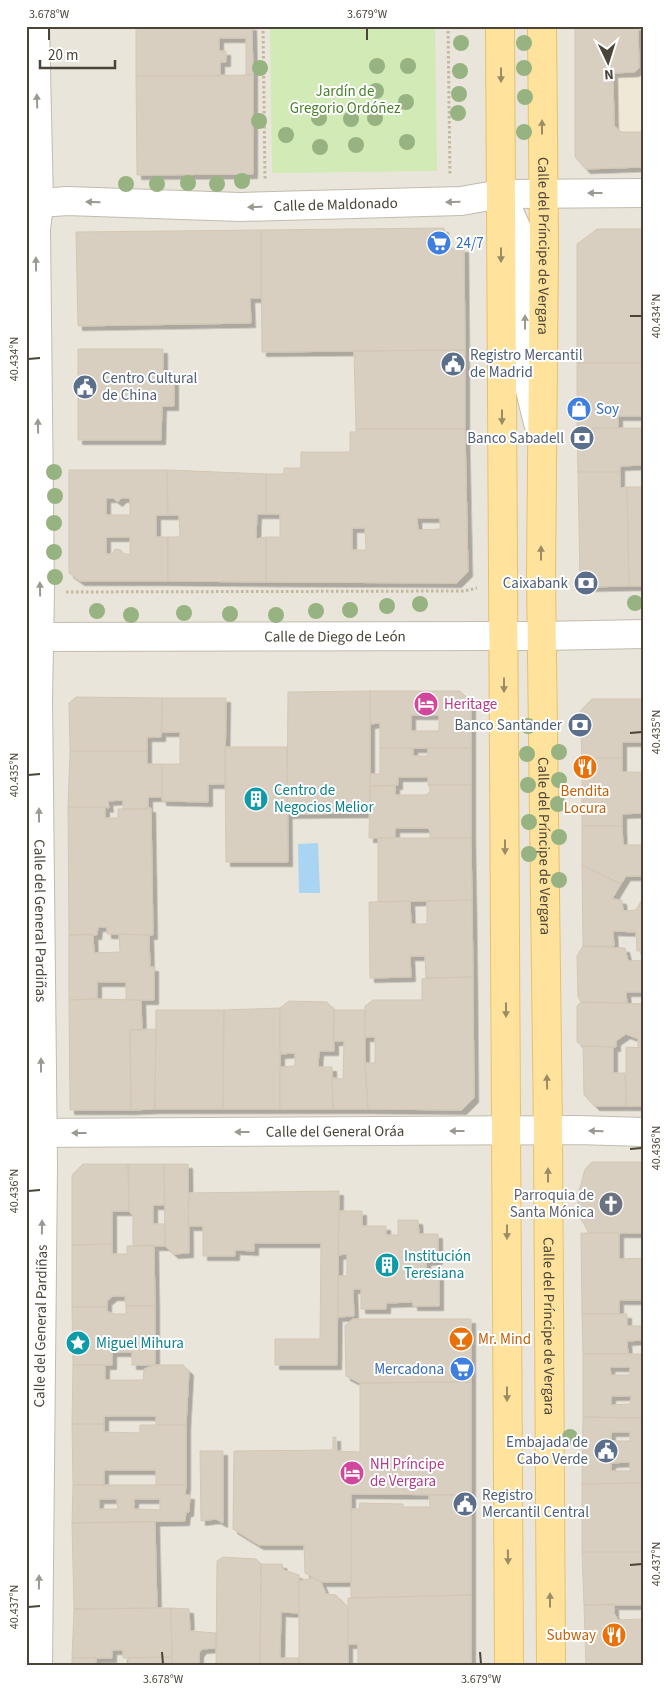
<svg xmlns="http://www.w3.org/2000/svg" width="670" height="1692" font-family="'Source Sans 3',sans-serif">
	<defs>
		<filter id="shadow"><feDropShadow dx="4.5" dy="4.5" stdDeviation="0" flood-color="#0004"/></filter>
	</defs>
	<rect width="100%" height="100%" fill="#f6f3ec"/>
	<path fill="#eae5da" d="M26,26H644V1666H26Z"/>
	<path fill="#efe8d6" d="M575,26H644V167L586,169L575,157Z"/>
	<path fill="#d2eab5" d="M270,26H435L437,171L272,173Z"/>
	<path fill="#a9d4f2" d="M318,843L320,893H299L298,844Z"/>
	<path fill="#d8cfc1" stroke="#d3c7b4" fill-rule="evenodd" filter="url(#shadow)" d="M136,26H252L253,75H246V38H219V51H226V62H220V76H136Z
		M575,26H638L639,68L635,72L613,73L614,126L621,132H644V167L586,169L575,157Z
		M253,75V174L137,175L136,76Z
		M444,228L445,248H464L465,350L262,352L261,230Z
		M597,229H644V363H577V244Z
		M261,230V298H250L251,323L78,326L76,232Z
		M78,349H163V375H174V406H162L161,440H78Z
		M465,350V429H356L354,351Z
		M577,363H644V416H618V428H577Z
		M643,416L644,465L620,466V472H578L577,428H643Z
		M356,429H465L468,572L457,583L266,582V537H280V514H266V474H284V468H301V452H350V432H356ZM417,518H440V529L418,530ZM352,528H365L366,550H352Z
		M69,470H167L168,515H156V537H168V581H80L69,573ZM106,498H113L118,502L122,498H130V515H106ZM106,537H130V554H124L121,550L117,549L114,550L113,554H106Z
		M167,470L266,474V514H257L256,539L266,537V582L168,581V537H180L179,515H168Z
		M578,472H620V488L627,487L629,586L589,587L580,579Z
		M627,487H644V586H629Z
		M370,691H460L471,702V748H380V723L370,724ZM411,715H439V731H411Z
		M370,691V813L287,814L288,692Z
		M76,697L162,698L161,737H147V751H70L69,703Z
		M162,698H226L225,784H208V802L162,801V764H180V732H162Z
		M592,699H644V742H622V758H582L580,711Z
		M225,747H287L288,862H226Z
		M380,748H413V756H428V748H471V785H428V777H398V785L370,786V774H380Z
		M70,751H147V764H162V797H148V809H123V800L108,801L109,808L105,807H68Z
		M582,758H622V772H644V813L622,814V826H582Z
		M429,785H471V838H430V831L427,828H395V838H369L370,786H395V795H426L430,792Z
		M68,807H105V818H118V809L151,808L153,935L107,934V927H98L97,935H69Z
		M582,826H622L623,845H644V876H626L621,884L582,865Z
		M378,838H471L472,900L378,902Z
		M582,865L621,884L612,899L622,900L623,911L636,910L644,896V951H637L636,932L613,931L614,946H583Z
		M472,900L473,977L426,978L425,956H410L411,977L370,978L369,902L410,901L411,924H427V901Z
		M93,934L94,953L120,952L119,934L149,935L150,967H154V1000H126V982H97V999L69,1000V935Z
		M583,946L625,948L628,961L644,960V992H626L627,1003L581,1002L578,997L577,956Z
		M473,977L474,1098L462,1110L368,1109L365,1063H375V1037H365V1006L373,1000H422V979L426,978Z
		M97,999L141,1000L142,1030H130L131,1110H70L69,1000Z
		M289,1001L327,1002L334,1010V1051H319L318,1067H332L333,1109H280V1067L295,1066V1053L280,1054V1008Z
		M581,1002L644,1004V1048H638V1039L626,1034L616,1041V1047L583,1046L577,1042V1006Z
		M280,1008V1109H223L224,1010Z
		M156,1010H224L223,1109H155Z
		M334,1010H365V1063L368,1109H333L332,1078L343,1079L344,1041H333Z
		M156,1029L155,1109L131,1110L130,1030Z
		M583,1046L613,1047V1073H625L626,1106H595L584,1095Z
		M626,1047L644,1048V1106H626Z
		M592,1162H644V1233H589L578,1214V1195L585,1169Z
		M83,1164H128L129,1211H112V1244L72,1245V1175Z
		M128,1164H164L165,1205H153V1224H165V1246H133V1216L129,1211Z
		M164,1164H188L189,1253L174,1254L165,1246Z
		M339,1191L337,1365H275V1339H320L321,1243H254V1251L235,1250V1256H203V1226H188L189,1193Z
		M339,1211H362V1226H386V1235H398V1220H418L419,1234H438V1260L426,1261V1269L427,1276H439V1306H413V1302L386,1303V1309H361V1289H353L354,1316L338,1317V1276H347V1254L338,1255Z
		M581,1233H619V1259L644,1258V1300H619V1314H582Z
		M112,1244V1254H127V1246L154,1245L155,1306H126L125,1296H113L107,1301V1307H72V1245Z
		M126,1306H155V1365H132V1352H112V1365H73L72,1307H107V1311L113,1314H126Z
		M582,1314H627V1326H644V1340L627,1341L628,1354H583Z
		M353,1319H471V1382L360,1383L346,1376L345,1326Z
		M583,1354H644V1418L583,1417ZM610,1367H630V1375H611ZM611,1396H631L630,1404L611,1405Z
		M73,1365H105V1380H143L144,1369L155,1365H183L189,1371L186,1425H156V1416H104V1424H72Z
		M471,1382V1495L351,1494V1582H321L305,1573L304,1545H259L233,1529L234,1451L333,1450V1437H336V1451L360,1452V1383Z
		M583,1417L644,1418L643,1483L582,1484ZM611,1432H630V1441H611ZM630,1462V1471H611V1463Z
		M72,1424H104V1432L140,1433V1425H186V1485H156V1470H104V1485H73Z
		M200,1451H223V1523L216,1519L201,1521Z
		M643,1483L644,1552H582V1484Z
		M73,1485H186L185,1495H190L189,1512H186L185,1521L72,1523ZM99,1499H117L118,1509H99ZM134,1499H160V1510L134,1509Z
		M429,1495H471V1595L351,1598V1509H359L360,1503L403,1504V1507H430Z
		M155,1522L157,1608L74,1609L72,1523Z
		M582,1552H644V1605H584Z
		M223,1557L256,1559L261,1564L260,1666H216L217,1561Z
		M261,1564H282L284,1570L299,1575V1613L281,1612L280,1658H299V1666H260Z
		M312,1578L321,1582L326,1594L336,1595L348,1608V1666H299V1581Z
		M471,1595V1666H358V1644H348V1598Z
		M614,1604V1613L618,1620L644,1619V1666H586L584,1605Z
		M171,1608L189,1609L190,1631L216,1633V1648L202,1649L199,1653V1666H172Z
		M171,1608L172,1657L123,1658V1650H112V1658H72L74,1609Z
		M172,1657V1666H118L129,1665L128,1658Z
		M72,1658H96V1666H72Z"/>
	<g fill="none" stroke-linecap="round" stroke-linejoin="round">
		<defs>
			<g id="minor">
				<path id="s1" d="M35,26L39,203L36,230L40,592L38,698L43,1166L38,1666"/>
				<path d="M501,194L525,247L526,374L538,423"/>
				<path id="s2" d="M26,204L67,201L240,207L461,201L501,194L644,193"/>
				<path id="s3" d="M26,637L542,636L644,634"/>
				<path id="s4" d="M26,1133L577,1130L644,1132"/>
			</g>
			<g id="major">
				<path d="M500,26L509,1666"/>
				<path id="s5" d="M542,26L544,247L541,576L548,1131L551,1666"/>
			</g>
		</defs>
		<use href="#minor" stroke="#c2bbae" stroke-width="30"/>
		<use href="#major" stroke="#e6c16a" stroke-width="30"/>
		<path stroke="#c4b79f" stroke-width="3" stroke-dasharray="2.5 2.5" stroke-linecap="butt" d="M263,26L265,179H266
			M448,26L450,176
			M66,592L464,591L477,588"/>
		<use href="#minor" stroke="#fff" stroke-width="28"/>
		<use href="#major" stroke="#ffe39c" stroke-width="28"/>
	</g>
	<g fill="#97b381">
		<circle cx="461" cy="43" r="8"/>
		<circle cx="524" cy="43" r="8"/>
		<circle cx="377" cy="66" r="8"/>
		<circle cx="408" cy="66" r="8"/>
		<circle cx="260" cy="68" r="8"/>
		<circle cx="524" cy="68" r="8"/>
		<circle cx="460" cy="71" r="8"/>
		<circle cx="376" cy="91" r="8"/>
		<circle cx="459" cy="94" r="8"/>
		<circle cx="525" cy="97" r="8"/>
		<circle cx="406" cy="102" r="8"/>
		<circle cx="458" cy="113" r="8"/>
		<circle cx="319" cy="118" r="8"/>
		<circle cx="375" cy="118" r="8"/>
		<circle cx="351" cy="119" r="8"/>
		<circle cx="259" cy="121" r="8"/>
		<circle cx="524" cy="132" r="8"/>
		<circle cx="286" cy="135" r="8"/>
		<circle cx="407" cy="142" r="8"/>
		<circle cx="356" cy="145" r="8"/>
		<circle cx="320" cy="147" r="8"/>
		<circle cx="242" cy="181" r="8"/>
		<circle cx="188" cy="183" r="8"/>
		<circle cx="126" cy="184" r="8"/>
		<circle cx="157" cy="184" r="8"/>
		<circle cx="217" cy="184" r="8"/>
		<circle cx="54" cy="472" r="8"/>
		<circle cx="55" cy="496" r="8"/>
		<circle cx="54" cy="523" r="8"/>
		<circle cx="54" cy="552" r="8"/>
		<circle cx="55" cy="577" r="8"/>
		<circle cx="635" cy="603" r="8"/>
		<circle cx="420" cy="604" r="8"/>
		<circle cx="387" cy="606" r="8"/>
		<circle cx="350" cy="610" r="8"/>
		<circle cx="97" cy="611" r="8"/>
		<circle cx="316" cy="611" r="8"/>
		<circle cx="184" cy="613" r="8"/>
		<circle cx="230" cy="614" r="8"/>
		<circle cx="131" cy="615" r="8"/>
		<circle cx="276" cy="615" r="8"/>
		<circle cx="528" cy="726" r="8"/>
		<circle cx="559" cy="752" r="8"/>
		<circle cx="527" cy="754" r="8"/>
		<circle cx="559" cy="780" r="8"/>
		<circle cx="528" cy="785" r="8"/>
		<circle cx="558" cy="804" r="8"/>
		<circle cx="529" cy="822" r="8"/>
		<circle cx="559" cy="837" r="8"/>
		<circle cx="529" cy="854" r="8"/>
		<circle cx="559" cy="880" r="8"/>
		<circle cx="570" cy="1437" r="8"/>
	</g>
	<defs><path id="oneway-solid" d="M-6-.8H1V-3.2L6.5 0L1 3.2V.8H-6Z" transform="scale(1.25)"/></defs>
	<g fill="#9c8c66">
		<use href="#oneway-solid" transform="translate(501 75) rotate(90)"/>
		<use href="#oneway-solid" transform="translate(542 127) rotate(-90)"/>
		<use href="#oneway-solid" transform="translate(501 255) rotate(90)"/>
		<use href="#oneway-solid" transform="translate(502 417) rotate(90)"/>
		<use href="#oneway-solid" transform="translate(541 553) rotate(-90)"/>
		<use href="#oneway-solid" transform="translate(504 685) rotate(90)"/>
		<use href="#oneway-solid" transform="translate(505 847) rotate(90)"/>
		<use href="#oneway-solid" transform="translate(506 1010) rotate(90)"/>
		<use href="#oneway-solid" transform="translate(547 1082) rotate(-91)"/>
		<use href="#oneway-solid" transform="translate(548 1175) rotate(-90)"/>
		<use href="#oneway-solid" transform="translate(507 1232) rotate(90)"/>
		<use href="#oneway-solid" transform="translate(507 1394) rotate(90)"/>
		<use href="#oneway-solid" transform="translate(508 1557) rotate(89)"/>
		<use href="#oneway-solid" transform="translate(550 1600) rotate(-90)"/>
	</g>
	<g fill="#9c9892">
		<use href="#oneway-solid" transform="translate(37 101) rotate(-92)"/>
		<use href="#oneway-solid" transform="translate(595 193) rotate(180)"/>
		<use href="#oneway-solid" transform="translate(93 202) rotate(-178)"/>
		<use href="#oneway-solid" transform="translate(453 202) rotate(178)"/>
		<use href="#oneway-solid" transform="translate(255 207) rotate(178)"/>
		<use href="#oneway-solid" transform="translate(36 264) rotate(-91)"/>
		<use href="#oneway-solid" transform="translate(525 322) rotate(-90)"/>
		<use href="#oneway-solid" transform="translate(38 426) rotate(-91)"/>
		<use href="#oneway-solid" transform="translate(40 589) rotate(-91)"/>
		<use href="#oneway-solid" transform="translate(39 815) rotate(-90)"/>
		<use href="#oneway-solid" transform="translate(41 1065) rotate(-90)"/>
		<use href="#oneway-solid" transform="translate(457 1131) rotate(180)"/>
		<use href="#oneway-solid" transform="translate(596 1131) rotate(-179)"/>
		<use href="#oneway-solid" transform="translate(242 1132) rotate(180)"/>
		<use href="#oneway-solid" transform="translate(79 1133) rotate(-180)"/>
		<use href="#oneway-solid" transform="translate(42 1227) rotate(-89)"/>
		<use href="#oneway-solid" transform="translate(39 1582) rotate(-89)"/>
	</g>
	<path fill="none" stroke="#4b4439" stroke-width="2" d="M49,28V40M367,28V40M630,316H642M28,359L40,358M630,733L642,732M28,775L40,774M630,1149L642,1148M28,1191L40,1190M630,1565L642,1564M28,1607L40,1606M162,1652L163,1664M480,1652L481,1664"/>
	<defs>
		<symbol id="supermarket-disc" viewBox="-11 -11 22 22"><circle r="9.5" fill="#3f7fe0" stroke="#fff"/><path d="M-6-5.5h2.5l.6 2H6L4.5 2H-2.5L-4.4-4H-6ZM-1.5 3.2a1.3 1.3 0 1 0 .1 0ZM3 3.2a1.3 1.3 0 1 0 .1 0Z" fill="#fff"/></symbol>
		<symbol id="civic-disc" viewBox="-11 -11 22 22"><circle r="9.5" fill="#5c6f8a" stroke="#fff"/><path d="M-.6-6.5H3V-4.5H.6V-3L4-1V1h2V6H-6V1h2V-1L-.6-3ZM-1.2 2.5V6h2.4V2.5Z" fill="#fff"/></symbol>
		<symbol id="shop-disc" viewBox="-11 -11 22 22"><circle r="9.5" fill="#3f7fe0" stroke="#fff"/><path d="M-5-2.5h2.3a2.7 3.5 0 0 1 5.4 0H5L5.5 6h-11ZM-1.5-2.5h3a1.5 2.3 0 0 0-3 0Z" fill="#fff"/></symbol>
		<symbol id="bank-disc" viewBox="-11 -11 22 22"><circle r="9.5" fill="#5c6f8a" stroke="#fff"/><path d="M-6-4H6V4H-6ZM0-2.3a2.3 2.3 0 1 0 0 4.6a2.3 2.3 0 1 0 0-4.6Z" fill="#fff"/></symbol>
		<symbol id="hotel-disc" viewBox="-11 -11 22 22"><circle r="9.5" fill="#d1479c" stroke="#fff"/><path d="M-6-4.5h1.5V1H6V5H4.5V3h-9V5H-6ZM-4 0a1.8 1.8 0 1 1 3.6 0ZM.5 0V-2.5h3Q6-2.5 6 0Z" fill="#fff"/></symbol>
		<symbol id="restaurant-disc" viewBox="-11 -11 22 22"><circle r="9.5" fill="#e8710a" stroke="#fff"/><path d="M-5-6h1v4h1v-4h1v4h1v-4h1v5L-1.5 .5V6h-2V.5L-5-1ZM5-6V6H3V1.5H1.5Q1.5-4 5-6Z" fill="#fff"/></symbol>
		<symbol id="building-disc" viewBox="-11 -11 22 22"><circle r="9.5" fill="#0f9aa8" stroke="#fff"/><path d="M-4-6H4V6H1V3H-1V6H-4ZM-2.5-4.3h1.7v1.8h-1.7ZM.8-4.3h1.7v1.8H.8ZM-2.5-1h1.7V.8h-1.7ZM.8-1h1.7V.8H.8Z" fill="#fff"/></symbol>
		<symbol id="church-disc" viewBox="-11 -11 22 22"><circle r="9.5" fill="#6b7280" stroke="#fff"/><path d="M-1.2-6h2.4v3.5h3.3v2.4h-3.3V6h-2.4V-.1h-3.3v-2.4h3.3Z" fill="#fff"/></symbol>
		<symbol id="bar-disc" viewBox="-11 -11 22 22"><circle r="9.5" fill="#e8710a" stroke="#fff"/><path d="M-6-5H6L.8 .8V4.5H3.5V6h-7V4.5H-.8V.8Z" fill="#fff"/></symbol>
		<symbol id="sight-disc" viewBox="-11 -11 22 22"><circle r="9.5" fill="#0f9aa8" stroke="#fff"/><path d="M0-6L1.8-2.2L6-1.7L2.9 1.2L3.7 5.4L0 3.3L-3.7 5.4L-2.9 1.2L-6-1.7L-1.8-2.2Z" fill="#fff"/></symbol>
	</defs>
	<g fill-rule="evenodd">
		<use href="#supermarket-disc" x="425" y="229" width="28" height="28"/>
		<use href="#civic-disc" x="439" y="350" width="28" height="28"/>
		<use href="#civic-disc" x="71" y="373" width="28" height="28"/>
		<use href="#shop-disc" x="565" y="395" width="28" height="28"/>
		<use href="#bank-disc" x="568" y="424" width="28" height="28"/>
		<use href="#bank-disc" x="572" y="569" width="28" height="28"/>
		<use href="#hotel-disc" x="412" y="690" width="28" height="28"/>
		<use href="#bank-disc" x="566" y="711" width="28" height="28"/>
		<use href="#restaurant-disc" x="571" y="753" width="28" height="28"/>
		<use href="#building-disc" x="242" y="785" width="28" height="28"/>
		<use href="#church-disc" x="597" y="1190" width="28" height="28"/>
		<use href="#building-disc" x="373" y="1251" width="28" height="28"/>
		<use href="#bar-disc" x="447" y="1325" width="28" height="28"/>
		<use href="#sight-disc" x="64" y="1329" width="28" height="28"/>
		<use href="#supermarket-disc" x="448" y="1355" width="28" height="28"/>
		<use href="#civic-disc" x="592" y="1437" width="28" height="28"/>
		<use href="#hotel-disc" x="338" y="1459" width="28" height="28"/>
		<use href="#civic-disc" x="451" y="1490" width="28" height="28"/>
		<use href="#restaurant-disc" x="600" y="1621" width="28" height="28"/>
	</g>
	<g text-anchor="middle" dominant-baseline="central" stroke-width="4" stroke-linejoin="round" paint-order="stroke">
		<g font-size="15" fill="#4a7f2a" stroke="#fff">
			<text x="345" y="91">Jardín de<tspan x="345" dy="17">Gregorio Ordóñez</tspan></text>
		</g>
		<g font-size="15" fill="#4b4439" stroke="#fff">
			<text stroke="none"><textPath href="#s2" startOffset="310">Calle de Maldonado</textPath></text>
			<text stroke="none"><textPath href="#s5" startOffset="220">Calle del Príncipe de Vergara</textPath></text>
			<text stroke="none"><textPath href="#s3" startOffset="309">Calle de Diego de León</textPath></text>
			<text stroke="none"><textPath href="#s5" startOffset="820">Calle del Príncipe de Vergara</textPath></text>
			<text stroke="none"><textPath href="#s1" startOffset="895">Calle del General Pardiñas</textPath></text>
			<text stroke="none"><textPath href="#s4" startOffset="309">Calle del General Oráa</textPath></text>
			<text transform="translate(41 1326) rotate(-89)">Calle del General Pardiñas</text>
			<text stroke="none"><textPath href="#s5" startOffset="1300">Calle del Príncipe de Vergara</textPath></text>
		</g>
		<g font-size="15" fill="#366cbe" stroke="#fff" text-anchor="start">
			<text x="456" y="243">24/7</text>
			<text x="596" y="409">Soy</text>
			<text x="444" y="1369" text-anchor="end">Mercadona</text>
		</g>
		<g font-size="15" fill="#4e5e75" stroke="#fff" text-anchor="end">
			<text x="470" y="355" text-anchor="start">Registro Mercantil<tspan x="470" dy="17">de Madrid</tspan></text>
			<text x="102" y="378" text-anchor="start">Centro Cultural<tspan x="102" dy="17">de China</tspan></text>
			<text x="564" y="438">Banco Sabadell</text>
			<text x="568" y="583">Caixabank</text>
			<text x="562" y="725">Banco Santander</text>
			<text x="588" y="1442">Embajada de<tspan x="588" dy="17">Cabo Verde</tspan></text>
			<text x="482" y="1495" text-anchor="start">Registro<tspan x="482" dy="17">Mercantil Central</tspan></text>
		</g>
		<g font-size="15" fill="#b23c85" stroke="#fff" text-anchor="start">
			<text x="444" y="704">Heritage</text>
			<text x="370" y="1464">NH Príncipe<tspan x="370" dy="17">de Vergara</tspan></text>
		</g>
		<g font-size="15" fill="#0d838f" stroke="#fff" text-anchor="start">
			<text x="274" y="790">Centro de<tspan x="274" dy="17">Negocios Melior</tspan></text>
			<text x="404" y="1256">Institución<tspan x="404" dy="17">Teresiana</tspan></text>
			<text x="96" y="1343">Miguel Mihura</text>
		</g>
		<g font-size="15" fill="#c56008" stroke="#fff">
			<text x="585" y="791">Bendita<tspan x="585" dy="17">Locura</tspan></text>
			<text x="478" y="1339" text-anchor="start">Mr. Mind</text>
			<text x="596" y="1635" text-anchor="end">Subway</text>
		</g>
		<g font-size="15" fill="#5b616d" stroke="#fff" text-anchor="end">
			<text x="594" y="1195">Parroquia de<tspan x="594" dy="17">Santa Mónica</tspan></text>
		</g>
	</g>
	<rect width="670" height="1692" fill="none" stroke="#ffffff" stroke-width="55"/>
	<g transform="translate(608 62) rotate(176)" stroke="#ffffff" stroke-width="4" paint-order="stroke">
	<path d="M0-4L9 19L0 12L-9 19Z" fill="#4b4439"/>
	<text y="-8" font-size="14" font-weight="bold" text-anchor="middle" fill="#4b4439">N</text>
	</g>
	<path d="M40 60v8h75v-8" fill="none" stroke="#4b4439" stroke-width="2.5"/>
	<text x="48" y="60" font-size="15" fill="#4b4439" stroke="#ffffff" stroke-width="4" paint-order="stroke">20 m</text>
	<rect x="28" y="28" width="614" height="1636" fill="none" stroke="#4b4439" stroke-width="2"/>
	<g font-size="12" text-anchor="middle" fill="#4b4439">
		<text x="49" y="18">3.678°W</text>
		<text x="367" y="18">3.679°W</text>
		<text transform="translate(656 316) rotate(-90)" y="4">40.434°N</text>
		<text transform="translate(14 359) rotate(-90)" y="4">40.434°N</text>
		<text transform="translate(656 732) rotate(-90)" y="4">40.435°N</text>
		<text transform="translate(14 775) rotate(-90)" y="4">40.435°N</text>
		<text transform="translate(656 1148) rotate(-90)" y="4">40.436°N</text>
		<text transform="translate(14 1191) rotate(-90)" y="4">40.436°N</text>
		<text transform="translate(656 1564) rotate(-90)" y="4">40.437°N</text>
		<text transform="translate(14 1607) rotate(-90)" y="4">40.437°N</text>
		<text x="163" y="1683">3.678°W</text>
		<text x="481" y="1683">3.679°W</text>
	</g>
</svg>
